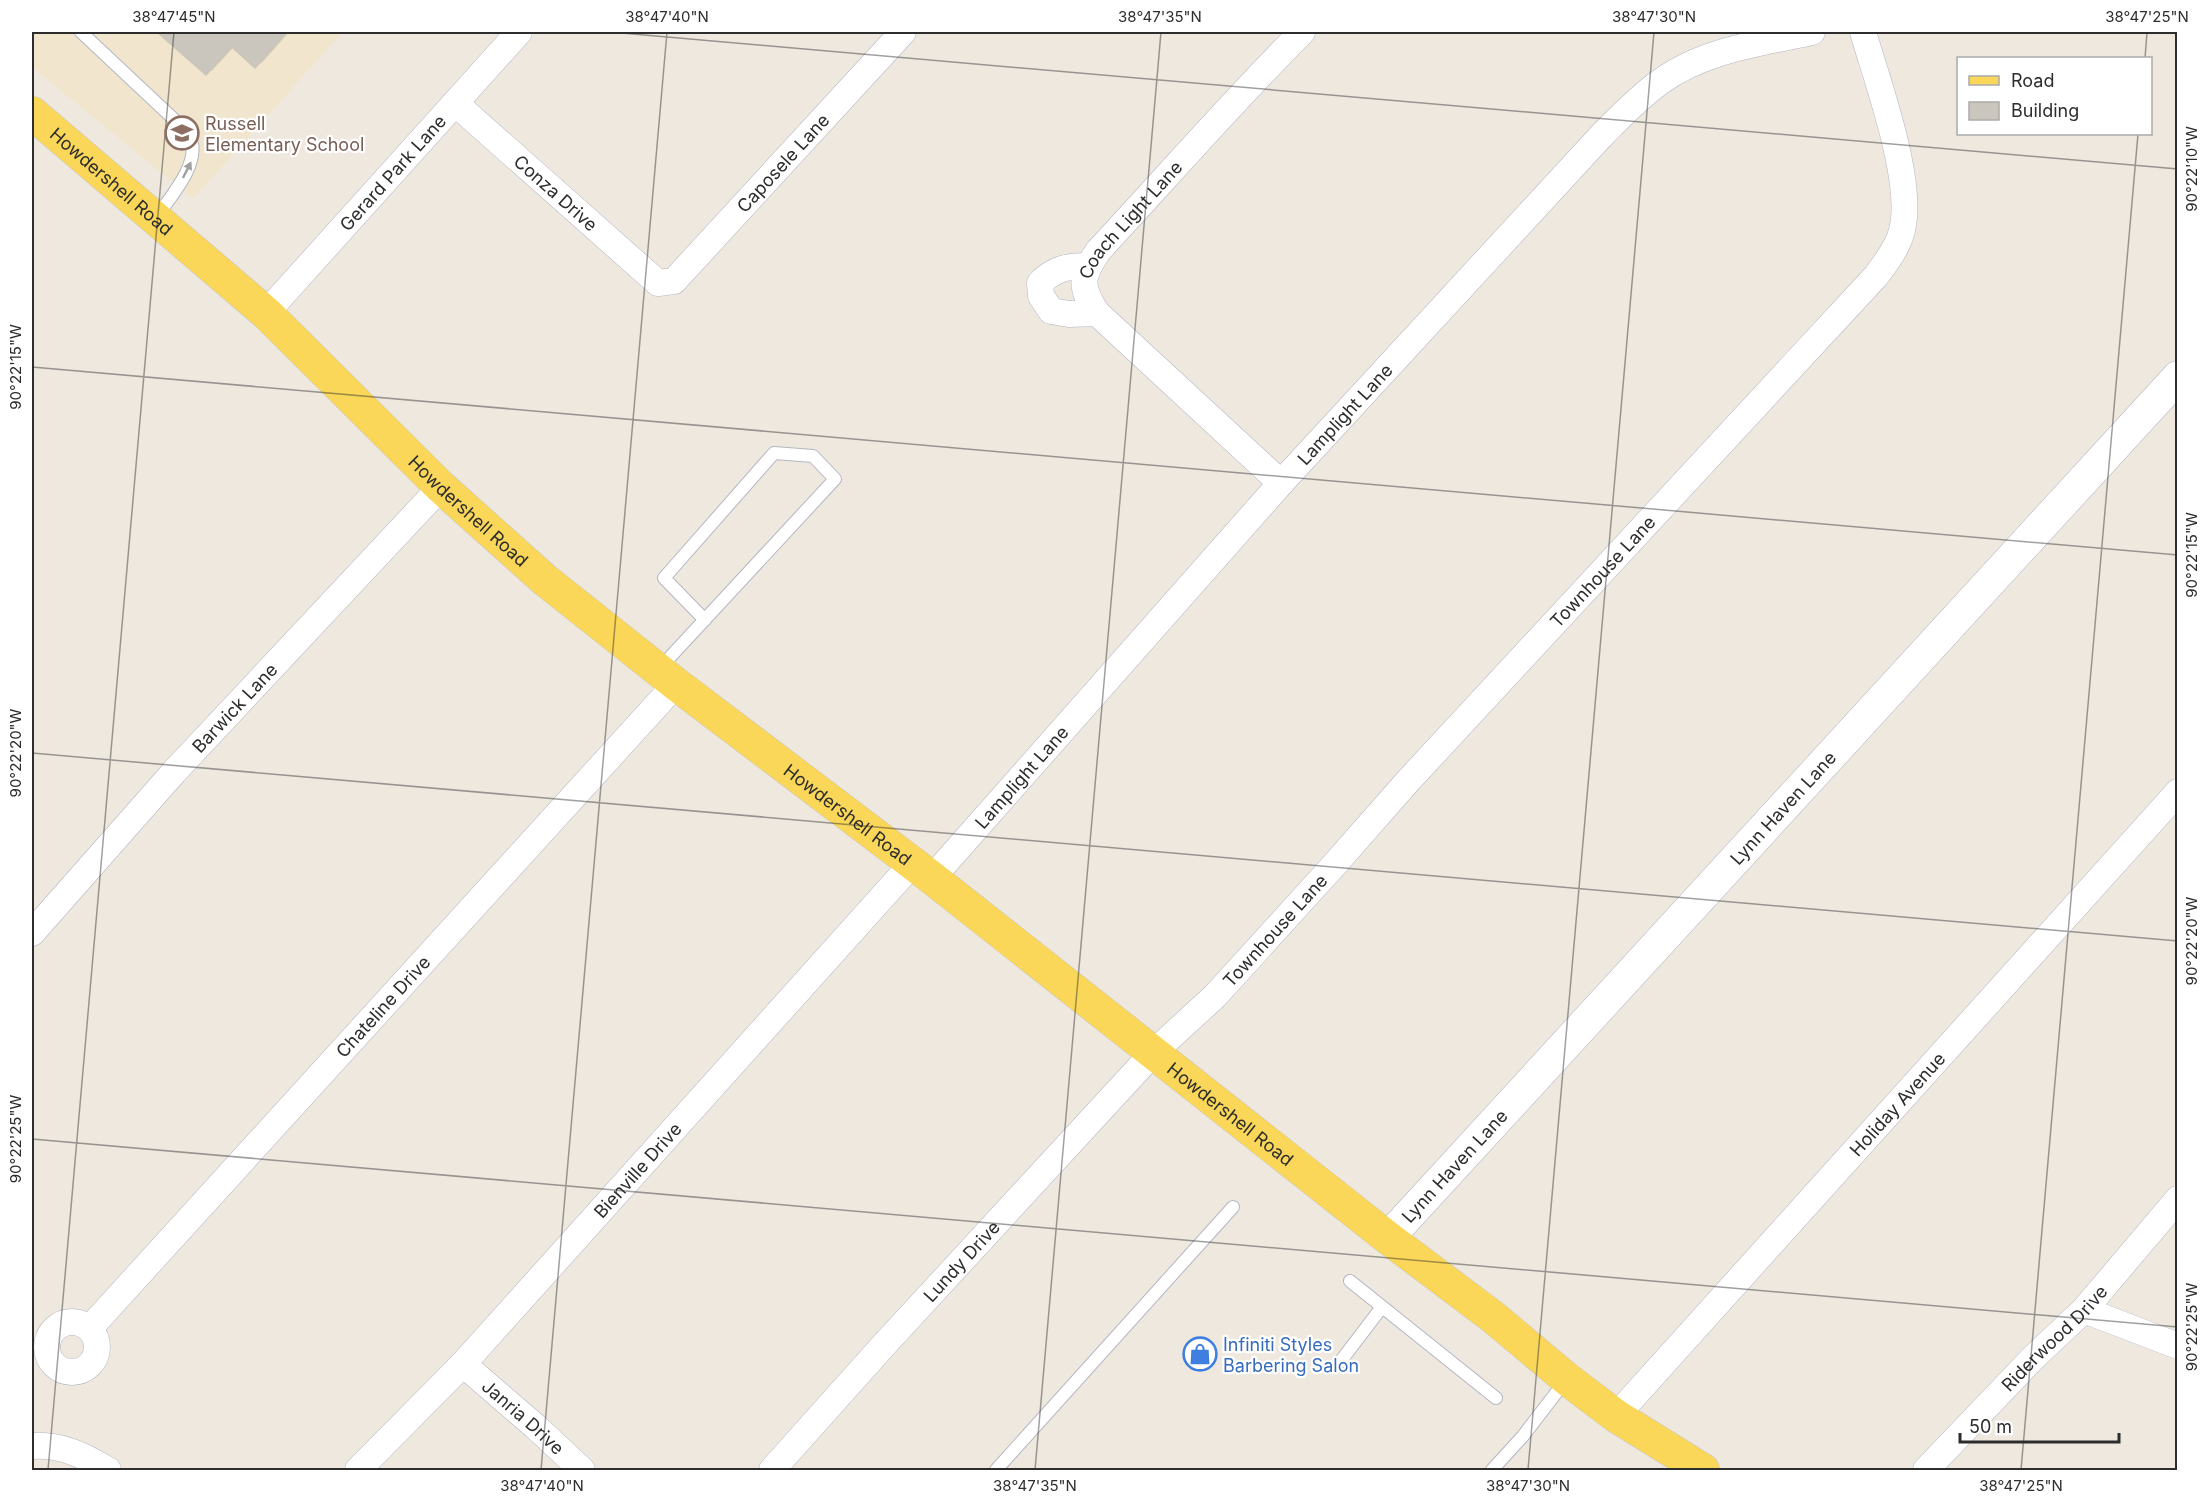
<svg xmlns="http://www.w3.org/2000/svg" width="2209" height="1502" font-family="Inter,sans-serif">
	<defs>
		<filter id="shadow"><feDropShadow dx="5.5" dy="-5.5" stdDeviation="0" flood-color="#0004"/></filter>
	</defs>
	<rect width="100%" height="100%" fill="#efe8df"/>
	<path fill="#f1e6cd" d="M32,32H343L193,199L32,67Z"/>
	<path fill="#cbc6bd" stroke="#cbc5b8" stroke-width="1.5" filter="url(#shadow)" d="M157,32H287L255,68L232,47L206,75Z"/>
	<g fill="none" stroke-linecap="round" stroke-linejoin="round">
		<defs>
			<path id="service" d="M81,32L180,125C183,130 189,135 191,140C200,165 169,198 156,218
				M659,669L835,479L813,456L774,453L664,578L705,620
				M1350,1281L1496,1398
				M1340,1362L1382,1307
				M996,1470L1233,1207
				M1492,1470L1523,1436L1566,1380"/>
			<g id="minor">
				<path id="s1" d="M455,103L658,283L674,281L903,32"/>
				<path d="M1088,266C1068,266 1055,268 1040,283L1041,296L1051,311L1069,314L1097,313"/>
				<path id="s2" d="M266,313L519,32"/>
				<path id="s3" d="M1281,483L1097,313C1079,286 1081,276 1099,250C1167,177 1232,102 1302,32"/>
				<path id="s4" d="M932,878L1281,483L1602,135C1621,116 1639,97 1660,82C1703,50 1761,43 1812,32"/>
				<path id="s5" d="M32,933L174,772L441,487"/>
				<path d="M2084,1310L2178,1346"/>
				<circle cx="72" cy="1347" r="25"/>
				<path id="s6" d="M90,1328L676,684"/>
				<path id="s7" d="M463,1364L536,1427L582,1470"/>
				<path id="s8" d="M1616,1416L2178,792"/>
				<path d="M32,1446C61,1444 83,1455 108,1470"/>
				<path id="s9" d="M358,1470L463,1364L912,864"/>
				<path id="s10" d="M772,1470L883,1346L1153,1053L1215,996L1335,864L1408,781L1876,276C1885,264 1895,251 1900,237C1918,190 1877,81 1863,32"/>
				<path id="s11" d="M1926,1470L2033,1358L2084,1310L2178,1199"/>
			</g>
			<g id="tertiary">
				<path id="s12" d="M1388,1238L2178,377"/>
			</g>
			<g id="primary">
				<path id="s13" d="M32,113L266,313L441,487L545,580L676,684L932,878L1388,1238L1493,1317L1567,1379L1616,1416L1703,1470"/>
			</g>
		</defs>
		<use href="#service" stroke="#b3b5c1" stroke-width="14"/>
		<use href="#minor" stroke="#b3b5c1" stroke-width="27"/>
		<use href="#tertiary" stroke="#b3b5c1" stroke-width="33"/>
		<use href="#primary" stroke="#c8c8c8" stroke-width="34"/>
		<use href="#service" stroke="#fff" stroke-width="12"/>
		<use href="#minor" stroke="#fff" stroke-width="26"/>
		<use href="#tertiary" stroke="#fff" stroke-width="32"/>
		<use href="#primary" stroke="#fad758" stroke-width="33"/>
	</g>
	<defs><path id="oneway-solid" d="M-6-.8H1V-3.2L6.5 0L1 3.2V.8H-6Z" transform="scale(1.5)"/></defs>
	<use fill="#a0a0a0" href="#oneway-solid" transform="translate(187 170) rotate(-63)"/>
	<path fill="none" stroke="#2d2d2d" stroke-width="1.5" stroke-opacity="0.45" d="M610,32L2178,169M2145,58L2147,32M32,367L2178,555M32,753L2178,941M32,1139L2178,1327M48,1470L174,32M541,1470L667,32M1035,1470L1161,32M1528,1470L1654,32M2021,1470L2138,134"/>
	<defs>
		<symbol id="school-ring" viewBox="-11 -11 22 22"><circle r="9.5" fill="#fff" stroke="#8d6e63" stroke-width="1.5"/><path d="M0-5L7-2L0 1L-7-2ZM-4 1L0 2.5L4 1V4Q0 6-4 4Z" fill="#8d6e63"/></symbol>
		<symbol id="shop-ring" viewBox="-11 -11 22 22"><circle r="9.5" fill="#fff" stroke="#3f7fe0" stroke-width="1.5"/><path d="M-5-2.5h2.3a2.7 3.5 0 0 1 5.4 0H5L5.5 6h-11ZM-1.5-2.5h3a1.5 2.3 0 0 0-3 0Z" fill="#3f7fe0"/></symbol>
	</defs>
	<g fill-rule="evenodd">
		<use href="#school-ring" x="163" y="114" width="38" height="38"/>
		<use href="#shop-ring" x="1181" y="1335" width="38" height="38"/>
	</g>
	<g text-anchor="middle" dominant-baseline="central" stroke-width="4.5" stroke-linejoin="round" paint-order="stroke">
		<g font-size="18" fill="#785e54" stroke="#fff" text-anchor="start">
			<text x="205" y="123">Russell<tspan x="205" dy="21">Elementary School</tspan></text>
		</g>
		<g font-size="18" fill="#2d2d2d" stroke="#fff">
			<text stroke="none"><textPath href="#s1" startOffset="448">Caposele Lane</textPath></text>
			<text stroke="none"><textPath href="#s2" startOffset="189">Gerard Park Lane</textPath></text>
			<text stroke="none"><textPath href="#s13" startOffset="105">Howdershell Road</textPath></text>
			<text stroke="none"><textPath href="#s1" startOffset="135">Conza Drive</textPath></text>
			<text stroke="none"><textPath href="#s3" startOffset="363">Coach Light Lane</textPath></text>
			<text stroke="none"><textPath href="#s4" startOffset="621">Lamplight Lane</textPath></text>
			<text stroke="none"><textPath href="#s13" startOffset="591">Howdershell Road</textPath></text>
			<text stroke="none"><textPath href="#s10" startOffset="1224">Townhouse Lane</textPath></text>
			<text stroke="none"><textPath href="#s5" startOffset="303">Barwick Lane</textPath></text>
			<text stroke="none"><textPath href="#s4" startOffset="135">Lamplight Lane</textPath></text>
			<text stroke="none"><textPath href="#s12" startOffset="584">Lynn Haven Lane</textPath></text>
			<text stroke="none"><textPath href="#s13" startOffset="1077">Howdershell Road</textPath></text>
			<text stroke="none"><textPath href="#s10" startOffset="738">Townhouse Lane</textPath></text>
			<text stroke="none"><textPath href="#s6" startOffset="435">Chateline Drive</textPath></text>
			<text stroke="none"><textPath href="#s8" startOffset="420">Holiday Avenue</textPath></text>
			<text stroke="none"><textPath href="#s13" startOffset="1563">Howdershell Road</textPath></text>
			<text stroke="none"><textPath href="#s12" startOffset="98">Lynn Haven Lane</textPath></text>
			<text stroke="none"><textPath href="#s9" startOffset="410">Bienville Drive</textPath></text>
			<text stroke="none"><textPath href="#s10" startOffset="282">Lundy Drive</textPath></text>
			<text stroke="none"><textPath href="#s11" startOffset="184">Riderwood Drive</textPath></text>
			<text stroke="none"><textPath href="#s7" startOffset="80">Janria Drive</textPath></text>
		</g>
		<g font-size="18" fill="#366cbe" stroke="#fff" text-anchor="start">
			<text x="1223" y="1344">Infiniti Styles<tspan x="1223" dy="21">Barbering Salon</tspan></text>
		</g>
	</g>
	<rect width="2209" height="1502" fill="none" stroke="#ffffff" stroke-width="66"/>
	<rect x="1957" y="57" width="195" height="78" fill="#ffffff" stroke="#ababab" stroke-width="1.5"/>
	<rect x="1969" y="76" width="30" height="9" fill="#fad758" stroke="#ababab" stroke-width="1.5"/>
	<text x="2011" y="87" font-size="18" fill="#2d2d2d">Road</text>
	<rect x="1969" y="102" width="30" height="18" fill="#cbc6bd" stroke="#ababab" stroke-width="1.5"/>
	<text x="2011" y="117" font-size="18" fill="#2d2d2d">Building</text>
	<path d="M1960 1433v9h159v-9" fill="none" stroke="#2d2d2d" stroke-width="3"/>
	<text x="1969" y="1433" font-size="18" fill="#2d2d2d" stroke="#ffffff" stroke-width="4.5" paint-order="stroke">50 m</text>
	<rect x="33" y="33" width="2143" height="1436" fill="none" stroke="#2d2d2d" stroke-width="2"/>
	<g font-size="15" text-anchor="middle" fill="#2d2d2d">
		<text x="174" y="22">38°47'45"N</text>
		<text x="667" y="22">38°47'40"N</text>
		<text x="1160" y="22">38°47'35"N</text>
		<text x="1654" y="22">38°47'30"N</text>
		<text x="2147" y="22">38°47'25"N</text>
		<text transform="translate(2192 169) rotate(-90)" y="5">90°22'10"W</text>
		<text transform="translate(16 367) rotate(-90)" y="5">90°22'15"W</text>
		<text transform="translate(2192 555) rotate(-90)" y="5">90°22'15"W</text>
		<text transform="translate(16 753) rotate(-90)" y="5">90°22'20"W</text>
		<text transform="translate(2192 941) rotate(-90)" y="5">90°22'20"W</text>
		<text transform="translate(16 1139) rotate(-90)" y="5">90°22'25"W</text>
		<text transform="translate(2192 1327) rotate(-90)" y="5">90°22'25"W</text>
		<text x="542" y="1491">38°47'40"N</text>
		<text x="1035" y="1491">38°47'35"N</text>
		<text x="1528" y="1491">38°47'30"N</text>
		<text x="2021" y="1491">38°47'25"N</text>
	</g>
</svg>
